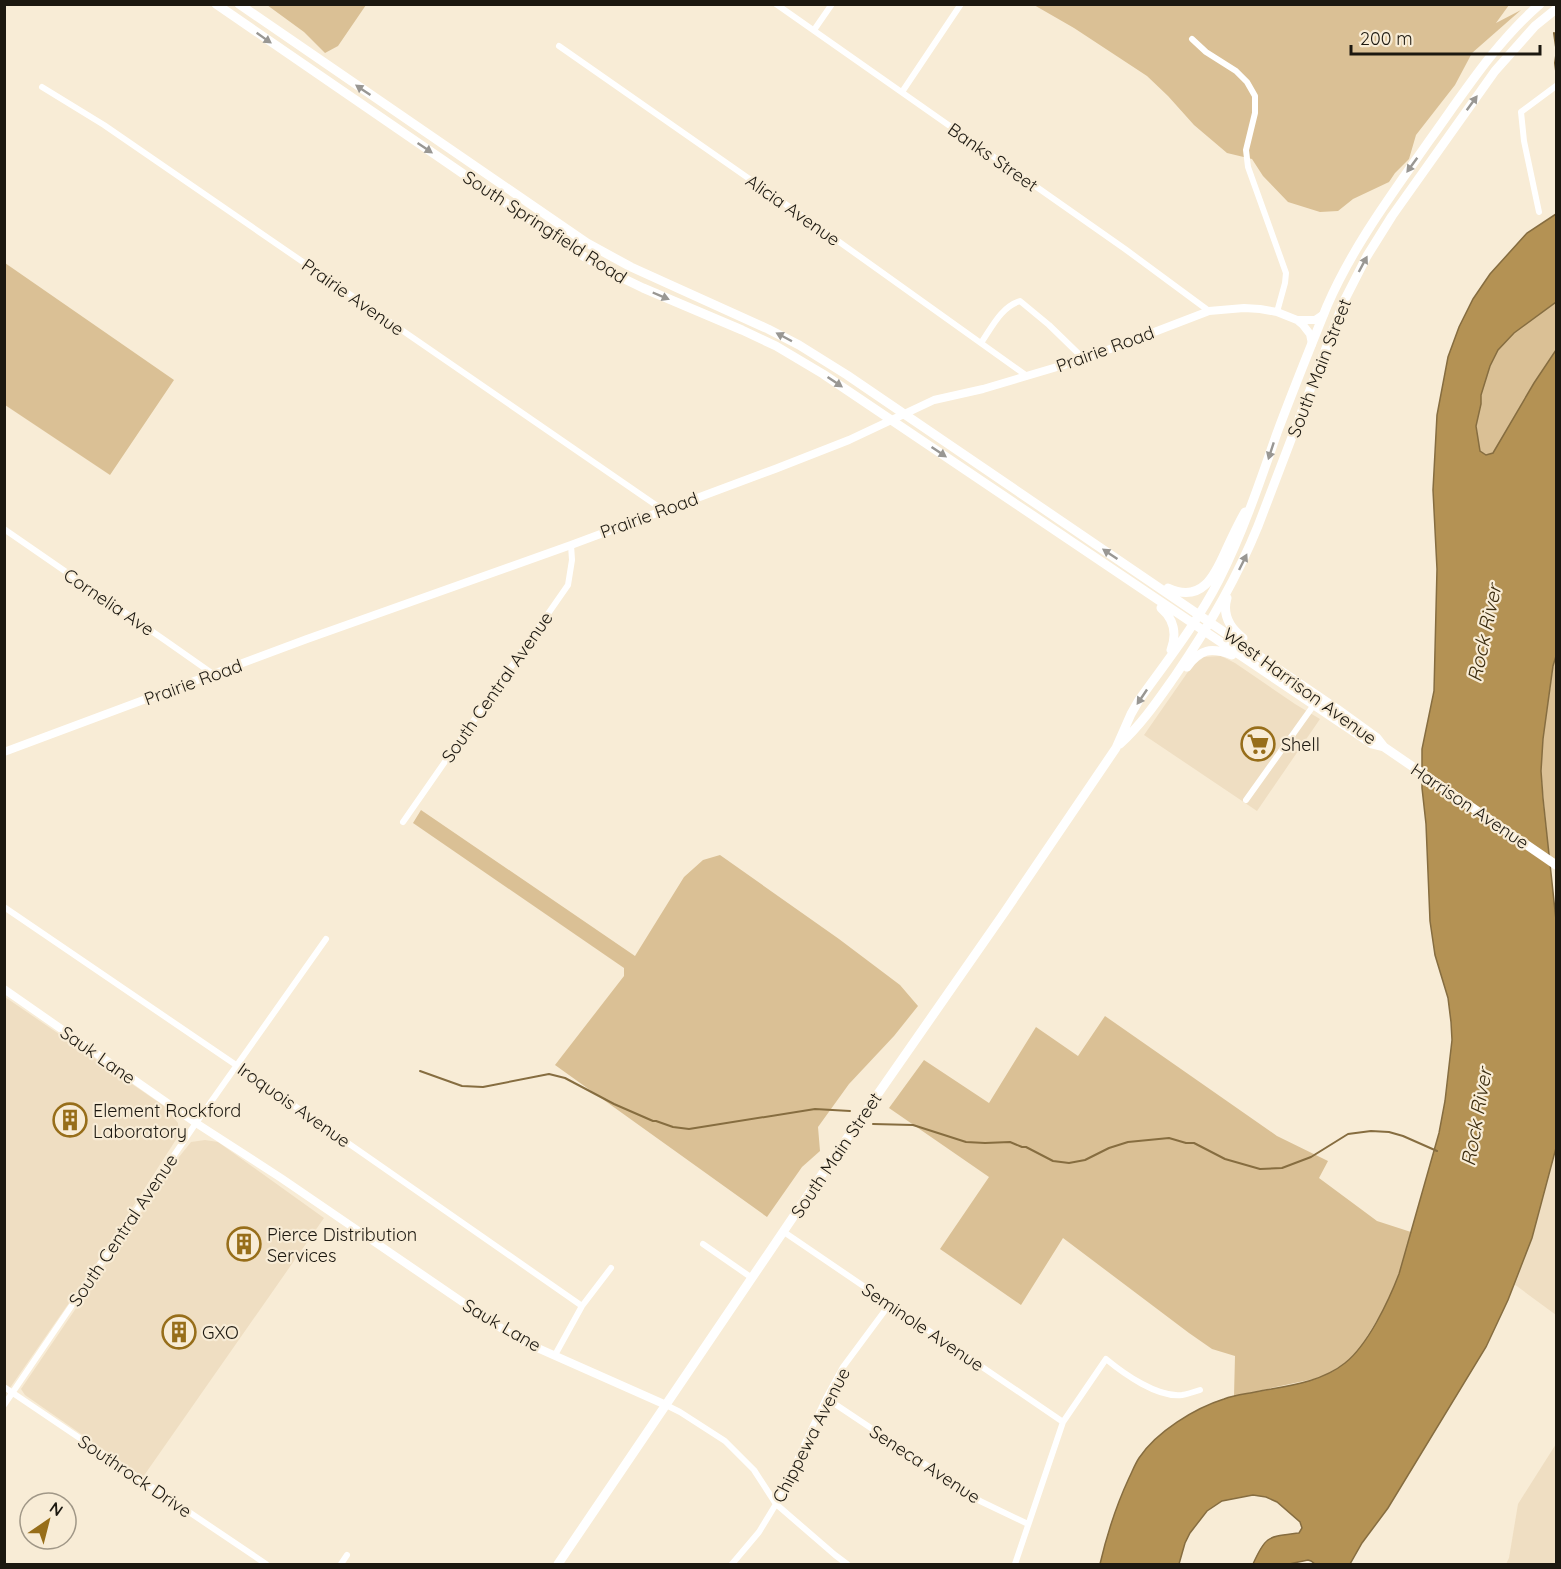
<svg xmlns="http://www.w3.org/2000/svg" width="1561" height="1569" font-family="Quicksand,sans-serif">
	<rect width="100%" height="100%" fill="#f8ecd6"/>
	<path fill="#efdec2" d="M1221,656L1235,663L1295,704L1320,719L1257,811L1144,735L1192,666L1204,657Z
		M5,997L164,1106L178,1123L179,1135L94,1267L5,1395Z
		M205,1140L218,1142L324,1218L143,1477L25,1395L21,1389L179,1157L191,1142Z
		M1556,1151V1315L1514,1284L1532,1238Z
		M1556,1444V1564H1506L1509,1558L1518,1504Z"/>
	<path fill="#dac095" d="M267,5H366L338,46L325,53L304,32Z
		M1034,5H1509L1496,23L1521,10L1472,53L1455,85L1416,135L1409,159L1395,173L1389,182L1353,199L1338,211L1320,212L1288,202L1263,176L1252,159L1227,153L1194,125L1168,96L1147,76L1074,28Z
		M5,263L174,380L110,475L5,405Z
		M1556,302V350L1534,383L1493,453L1486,455L1480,451L1476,426L1481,404V395L1490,366L1498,350L1514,333Z
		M1556,647V860L1549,855L1541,771L1543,739Z
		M421,810L635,956L684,877L703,860L720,855L839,939L900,985L918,1006L894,1036L849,1084L818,1127L820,1151L802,1167L767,1217L555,1065L624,976V968L413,823Z
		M1105,1016L1277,1136L1328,1161L1319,1178L1377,1221L1411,1232L1399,1274L1392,1293L1382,1312L1360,1348L1346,1362L1323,1377L1234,1396L1235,1356L1212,1349L1189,1333L1063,1238L1021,1305L940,1249L989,1177L889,1108L924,1060L989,1103L1036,1027L1078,1056Z"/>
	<path fill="#b49254" stroke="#866d40" stroke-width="1.5" d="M1556,214V302L1514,333L1498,350L1490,366L1481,395V404L1476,426L1480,451L1486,455L1493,453L1534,383L1556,350V656L1553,666L1543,739L1541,771L1543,798L1556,920V1148L1532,1238L1508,1300L1486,1347L1388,1508L1362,1543L1350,1564H1315L1311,1561L1308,1560L1289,1564H1253C1266,1535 1268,1537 1299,1533L1302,1528L1300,1522L1277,1502L1266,1497L1253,1495L1222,1501L1207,1511L1190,1533L1185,1543L1179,1564H1100C1107,1534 1116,1506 1129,1478C1132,1472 1135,1464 1139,1458C1156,1432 1195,1408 1224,1399C1234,1395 1245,1394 1255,1392C1286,1386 1320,1383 1345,1363C1368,1345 1389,1300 1399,1274L1439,1133L1445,1101L1452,1040L1451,1022L1448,998L1435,955L1430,921L1426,824L1422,788V749L1434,691L1437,569L1433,490L1437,415L1448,357L1459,327L1473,299L1490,274L1527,233Z"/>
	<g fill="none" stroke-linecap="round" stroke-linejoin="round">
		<path stroke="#866d40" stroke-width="2" d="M1554,33L1556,47
			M1556,56L1555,63L1556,71
			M420,1071L462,1086L483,1087L549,1074L565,1078L614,1104L653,1121H656L673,1127L689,1129L815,1109L850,1111
			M873,1124L913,1125L966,1142L985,1143L1010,1142L1022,1147H1026L1053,1161L1069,1163L1085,1160L1109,1148L1128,1142L1169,1138L1186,1143H1194L1225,1159L1260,1169L1282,1168L1311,1157L1348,1134L1371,1131L1389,1132L1403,1136L1437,1151"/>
		<path stroke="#fff" stroke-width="6" d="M776,4L1125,249L1209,311
			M814,30L832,4
			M1192,39L1206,52L1236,71L1247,82L1255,96V113L1246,150L1248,167L1286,273L1285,283L1277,312
			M559,46L824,231L1027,376
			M42,87L104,125L663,510
			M902,92L961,4
			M1539,212L1524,141L1521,112L1556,86
			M981,343C992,327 1001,307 1020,301L1049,325L1084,359
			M4,529L166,641L213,674
			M1246,800L1316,702
			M403,822L568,585L572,560L571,545
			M4,907L236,1065L582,1306
			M784,1232L1063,1422
			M703,1244L752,1278
			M555,1355L582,1306L611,1268
			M4,1387L266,1564
			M826,1398L980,1501L1028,1524
			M4,1405L196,1123L326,939
			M666,1405L680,1412L725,1441L754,1470L776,1504L835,1555L847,1564
			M341,1564L347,1555
			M732,1564L759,1532L776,1504L826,1398L843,1367L889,1305
			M1015,1564L1063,1422L1106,1359C1124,1374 1158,1398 1182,1395C1188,1394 1194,1392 1200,1390"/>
		<path stroke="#fff" stroke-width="8" d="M1297,320H1315L1324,314
			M4,752L307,639L571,545L775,469L849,440L934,400L983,389L1084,359L1209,311L1244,308L1260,309L1277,312L1297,320L1303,325L1310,334L1312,344
			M4,989L196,1123L281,1178L496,1325L524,1342L666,1405"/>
		<path stroke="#fff" stroke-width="9" d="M216,4L580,254L614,274L643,288L742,330L776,346L823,374L1372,744L1384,747
			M239,4L587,243L631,267L768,329L799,345L847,375L1337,709L1377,738L1384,747L1556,865
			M1168,588C1202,604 1215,575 1226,550C1232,537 1238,524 1245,512
			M1227,598C1222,615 1230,628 1243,638
			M1161,608C1174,619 1177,634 1171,650
			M1187,667C1200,649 1211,647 1232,655
			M1120,744C1142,724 1158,700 1175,676C1208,628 1236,580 1258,526L1344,301L1367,256L1392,216L1495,71L1535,26L1556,9
			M558,1564L827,1167L1004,913L1116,748L1131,714L1139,700C1167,661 1197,623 1219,580C1243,532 1260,482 1277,433C1293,390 1310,348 1327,306C1353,246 1392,194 1429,141C1463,94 1495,43 1540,4"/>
	</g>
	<defs><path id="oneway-solid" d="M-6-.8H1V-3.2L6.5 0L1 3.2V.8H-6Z" transform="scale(1.5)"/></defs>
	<g fill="#999793">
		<use href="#oneway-solid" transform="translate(264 38) rotate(35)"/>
		<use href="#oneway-solid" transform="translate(363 90) rotate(-146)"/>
		<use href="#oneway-solid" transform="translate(1472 103) rotate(-54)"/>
		<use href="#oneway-solid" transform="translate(425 148) rotate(34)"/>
		<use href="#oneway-solid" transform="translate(1412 165) rotate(126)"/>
		<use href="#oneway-solid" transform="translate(1363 264) rotate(-62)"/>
		<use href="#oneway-solid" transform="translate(661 296) rotate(23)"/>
		<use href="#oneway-solid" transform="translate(784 337) rotate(-152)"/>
		<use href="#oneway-solid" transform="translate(835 382) rotate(34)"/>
		<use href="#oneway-solid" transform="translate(1271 451) rotate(108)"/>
		<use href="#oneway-solid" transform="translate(939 452) rotate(34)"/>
		<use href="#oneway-solid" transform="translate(1110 554) rotate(-146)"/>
		<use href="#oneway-solid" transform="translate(1243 562) rotate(-64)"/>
		<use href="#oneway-solid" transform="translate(1142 697) rotate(124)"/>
	</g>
	<defs>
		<symbol id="supermarket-ring" viewBox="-11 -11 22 22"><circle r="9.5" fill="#f8ecd6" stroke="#976e1a" stroke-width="1.5"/><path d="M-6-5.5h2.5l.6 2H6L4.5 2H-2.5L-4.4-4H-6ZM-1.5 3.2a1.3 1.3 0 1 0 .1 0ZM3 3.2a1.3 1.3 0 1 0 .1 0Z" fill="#976e1a"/></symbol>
		<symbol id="building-ring" viewBox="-11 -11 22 22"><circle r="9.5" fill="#f8ecd6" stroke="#976e1a" stroke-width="1.5"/><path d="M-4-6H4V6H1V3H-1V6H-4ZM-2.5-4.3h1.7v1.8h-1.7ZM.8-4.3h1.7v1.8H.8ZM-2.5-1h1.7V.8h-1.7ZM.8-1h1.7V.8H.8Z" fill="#976e1a"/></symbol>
	</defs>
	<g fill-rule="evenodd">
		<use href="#supermarket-ring" x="1239" y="725" width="38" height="38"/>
		<use href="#building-ring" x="51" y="1101" width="38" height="38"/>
		<use href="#building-ring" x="225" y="1225" width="38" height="38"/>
		<use href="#building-ring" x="160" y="1313" width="38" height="38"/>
	</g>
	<g text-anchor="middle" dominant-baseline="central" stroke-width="4.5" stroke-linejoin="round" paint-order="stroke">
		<g font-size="18" fill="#1c1810" stroke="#f8ecd6">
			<text transform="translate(993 157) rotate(35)">Banks Street</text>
			<text transform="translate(793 210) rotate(35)">Alicia Avenue</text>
			<text transform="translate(545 227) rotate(33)">South Springfield Road</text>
			<text transform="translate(353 297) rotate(35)">Prairie Avenue</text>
			<text transform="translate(1105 349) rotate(-20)">Prairie Road</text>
			<text transform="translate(1319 368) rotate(-69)">South Main Street</text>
			<text transform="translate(649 515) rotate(-20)">Prairie Road</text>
			<text transform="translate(109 602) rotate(34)">Cornelia Ave</text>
			<text transform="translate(193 682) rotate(-20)">Prairie Road</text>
			<text transform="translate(1300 686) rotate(36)">West Harrison Avenue</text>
			<text transform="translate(497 687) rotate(-55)">South Central Avenue</text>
			<text transform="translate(1470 806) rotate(34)">Harrison Avenue</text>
			<text transform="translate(98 1055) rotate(35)">Sauk Lane</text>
			<text transform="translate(294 1105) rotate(35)">Iroquois Avenue</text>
			<text transform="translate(836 1155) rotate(-56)">South Main Street</text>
			<text transform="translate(123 1230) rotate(-56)">South Central Avenue</text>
			<text transform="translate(502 1325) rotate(30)">Sauk Lane</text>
			<text transform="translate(923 1327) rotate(34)">Seminole Avenue</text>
			<text transform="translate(811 1435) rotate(-63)">Chippewa Avenue</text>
			<text transform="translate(925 1464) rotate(33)">Seneca Avenue</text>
			<text transform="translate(135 1476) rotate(34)">Southrock Drive</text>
		</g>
		<g font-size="18" fill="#1c1810" stroke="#f8ecd6" text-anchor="start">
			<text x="1281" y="744">Shell</text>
			<text x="93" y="1110">Element Rockford<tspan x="93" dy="21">Laboratory</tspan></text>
			<text x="267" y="1234">Pierce Distribution<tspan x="267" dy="21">Services</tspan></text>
			<text x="202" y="1332">GXO</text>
		</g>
		<g font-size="20" font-style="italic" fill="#3b2c0f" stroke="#f8ecd6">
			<text transform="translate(1484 633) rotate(-78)">Rock River</text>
			<text transform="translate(1476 1117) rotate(-80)">Rock River</text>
		</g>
	</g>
	<rect width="1561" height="1569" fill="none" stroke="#1c1810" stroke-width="12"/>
	<g transform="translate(48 1521) rotate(35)"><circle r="28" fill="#f8ecd6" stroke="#a09787" stroke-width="1.5"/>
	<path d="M0-4.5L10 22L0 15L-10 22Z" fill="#976e1a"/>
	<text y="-9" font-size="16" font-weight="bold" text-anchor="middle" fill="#1c1810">N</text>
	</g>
	<path d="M1351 45v9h189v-9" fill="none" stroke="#1c1810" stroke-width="3"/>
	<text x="1360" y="45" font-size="18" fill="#1c1810" stroke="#f8ecd6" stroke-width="4.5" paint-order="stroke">200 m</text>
</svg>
